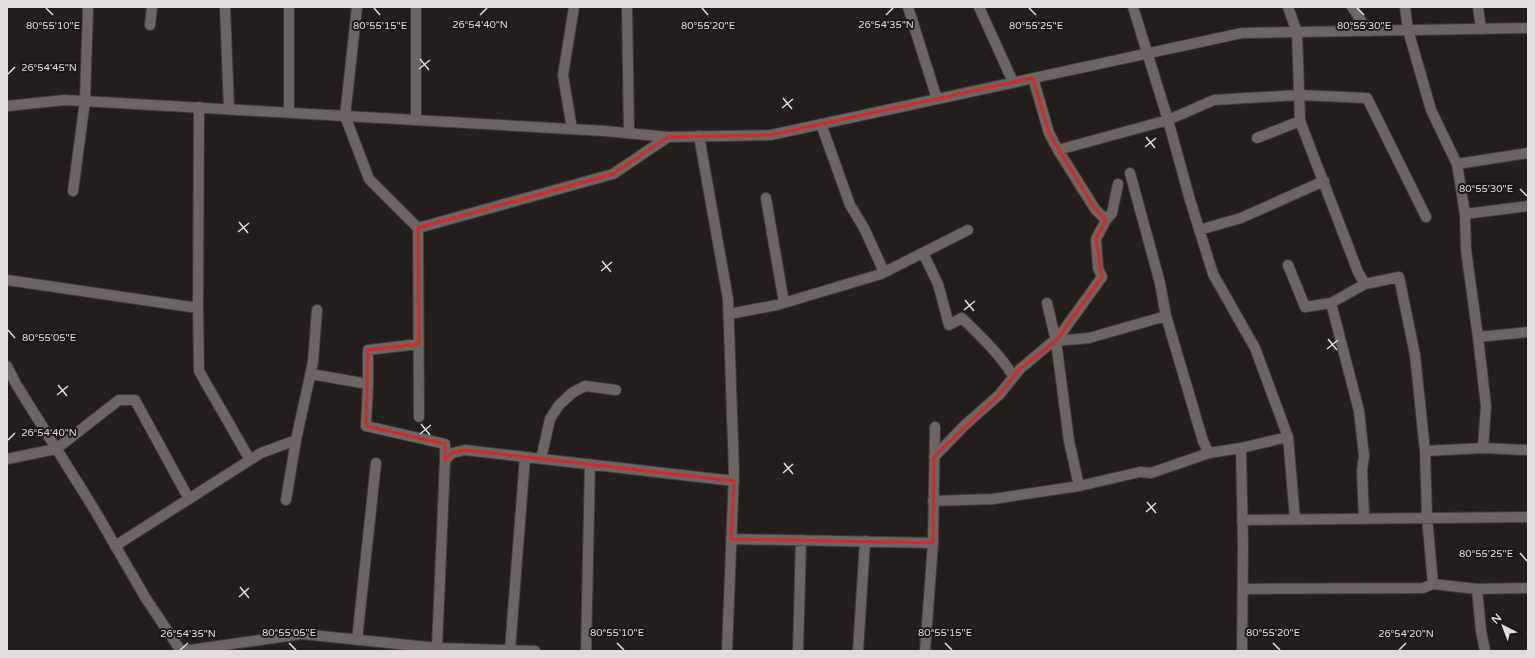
<svg xmlns="http://www.w3.org/2000/svg" width="1535" height="658" font-family="'Varela Round',sans-serif">
	<rect width="100%" height="100%" fill="#241e1a"/>
	<g fill="none" stroke-linecap="round" stroke-linejoin="round">
		<defs>
			<path id="minor" d="M225,7L229,109
				M289,7V112
				M357,7L345,116L369,179L418,228L419,417
				M416,7V120
				M627,7L629,133
				M908,7L937,99
				M979,7L1013,82
				M1133,7L1168,120L1190,200L1213,274L1255,348L1288,437L1241,448L1243,545L1242,651
				M1288,7L1297,32L1300,121L1358,272L1365,284
				M1352,7L1368,31
				M1405,7L1408,30L1431,110L1457,164L1465,214L1466,250L1478,337L1486,406L1483,448
				M1478,7L1481,29
				M150,25L152,7
				M1033,78L1049,133L1058,150L1095,209L1106,220
				M199,107L198,308L199,371L250,460
				M821,124L850,205L864,228L884,272
				M572,129L563,75L574,7
				M699,136L728,299L734,472L727,651
				M1257,138L1300,121
				M1058,150L1168,120L1214,100L1299,95L1367,98L1426,217
				M1457,164L1528,153
				M1130,173L1160,283L1166,316L1203,441L1209,453
				M73,191L85,101L88,7
				M766,198L784,303
				M1465,214L1528,206
				M418,228L613,174L668,137
				M1199,230L1241,218L1324,181
				M923,253L938,284L949,325L962,318C980,336 1000,354 1013,376
				M1288,265L1305,307L1331,303L1365,284L1399,277L1415,355L1425,451L1427,517L1433,584
				M7,280L198,308
				M1047,303L1056,341L1069,441L1079,486
				M1331,303L1359,411L1364,456L1362,471L1364,518
				M729,314L777,305L881,274L968,230
				M1478,337L1528,332
				M1056,341L1102,277L1098,268L1096,239L1106,220L1112,213L1118,184
				M311,374L368,384L366,426L445,444V460
				M368,384V350L419,344
				M1288,437L1295,519
				M1425,451L1483,448L1528,450
				M934,457L965,425L999,395L1020,369L1051,343L1056,341L1089,338L1166,316
				M7,459L56,449L119,400H135L189,499
				M541,459L550,419L559,405L572,393L585,386L616,390
				M286,500L296,440
				M933,501L993,499L1079,486L1140,472L1151,473L1209,453L1241,448
				M1242,520L1528,517
				M731,539L933,543
				M115,546L261,453L296,440L313,362L317,310
				M1243,589L1423,588L1433,584L1477,589L1528,588
				M1477,589L1481,631L1485,651
				M357,640L376,463
				M437,648L445,460L452,453L465,450L734,481
				M510,650L525,457
				M183,651L302,634L437,648L535,651
				M586,651L590,464
				M798,651L801,540
				M858,651L865,541
				M925,651L933,543L935,427"/>
			<path id="tertiary" d="M7,106L65,100L605,131L668,137L771,135L1242,33L1528,28
				M7,366L16,384L94,509L145,597L181,651"/>
		</defs>
		<use href="#minor" stroke="#403b38" stroke-width="12"/>
		<use href="#tertiary" stroke="#403b38" stroke-width="12"/>
		<use href="#minor" stroke="#6d6561" stroke-width="10"/>
		<use href="#tertiary" stroke="#6d6561" stroke-width="10"/>
	</g>
	<path fill="none" stroke="#d62828" stroke-width="3" stroke-linejoin="round" d="M1033,78L1049,133L1095,209L1106,220L1096,239L1102,277L1056,341L1020,369L999,395L934,457L933,543L731,539L734,481L465,450L452,453L445,460V444L366,426L368,350L419,344L418,228L613,174L668,137L771,135Z"/>
	<path fill="none" stroke="#e3dedb" stroke-width="1.5" d="M46,8L53,15M374,8L380,15M702,8L708,15M1029,8L1036,15M1357,8L1364,15M480,15L487,8M886,15L893,8M420,59L429,70M419,69L430,60M8,74L15,67M783,98L792,109M782,108L793,99M1146,137L1155,148M1145,147L1156,138M1520,189L1527,196M239,222L248,233M238,232L249,223M602,261L611,272M601,271L612,262M965,300L974,311M964,310L975,301M8,330L15,338M1328,339L1337,350M1327,349L1338,340M58,385L67,396M57,395L68,386M421,424L430,435M420,434L431,425M8,440L15,433M784,463L793,474M783,473L793,464M1147,502L1156,513M1146,512L1156,503M1520,553L1527,561M240,587L249,598M239,597L249,588M289,643L296,650M617,643L624,650M945,643L952,650M1273,643L1280,650M180,650L188,643M1399,650L1406,643"/>
	<g font-size="10" text-anchor="middle" fill="#e3dedb" stroke="#1b1511" stroke-width="4" stroke-linejoin="round" paint-order="stroke">
		<text x="480" y="28">26°54'40"N</text>
		<text x="886" y="28">26°54'35"N</text>
		<text x="53" y="29">80°55'10"E</text>
		<text x="708" y="29">80°55'20"E</text>
		<text x="1036" y="29">80°55'25"E</text>
		<text x="380" y="29">80°55'15"E</text>
		<text x="1364" y="29">80°55'30"E</text>
		<text x="49" y="71">26°54'45"N</text>
		<text x="1486" y="192">80°55'30"E</text>
		<text x="49" y="341">80°55'05"E</text>
		<text x="49" y="436">26°54'40"N</text>
		<text x="1486" y="557">80°55'25"E</text>
		<text x="289" y="636">80°55'05"E</text>
		<text x="617" y="636">80°55'10"E</text>
		<text x="945" y="636">80°55'15"E</text>
		<text x="1273" y="636">80°55'20"E</text>
		<text x="188" y="637">26°54'35"N</text>
		<text x="1406" y="637">26°54'20"N</text>
	</g>
	<rect width="1535" height="658" fill="none" stroke="#e3dedb" stroke-width="16"/>
	<g transform="translate(1503 626) rotate(318)" stroke="#1b1511" stroke-width="3" paint-order="stroke">
	<path d="M0-3L7 15L0 10L-7 15Z" fill="#e3dedb"/>
	<text y="-6" font-size="11" font-weight="bold" text-anchor="middle" fill="#e3dedb">N</text>
	</g>
</svg>
